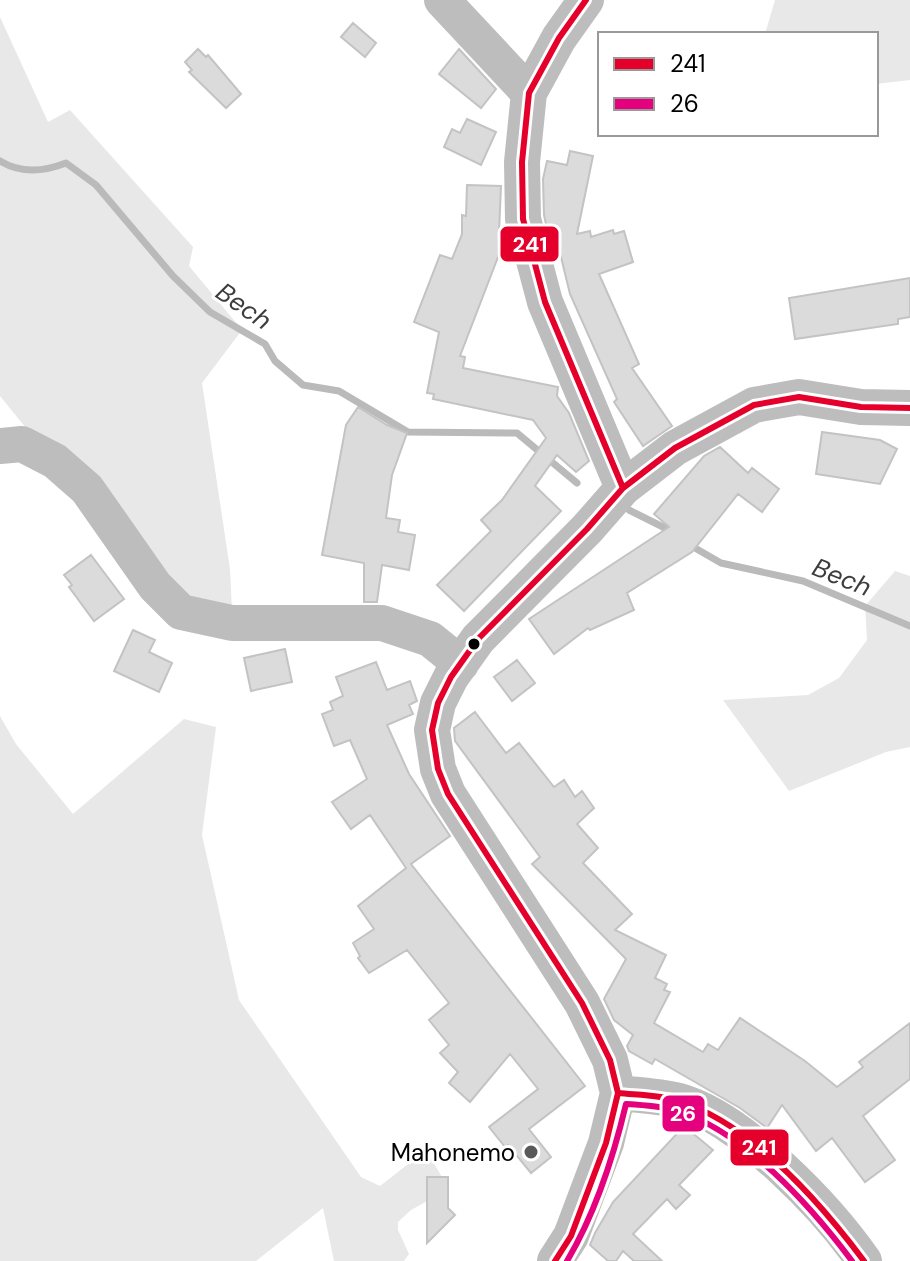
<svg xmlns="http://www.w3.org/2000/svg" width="910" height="1261" font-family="'DM Sans',sans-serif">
	<rect width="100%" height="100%" fill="#fff"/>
	<path fill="#e8e8e8" d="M775,0H910V80L876,84V34H765Z
		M0,17L48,122L70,110L193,247L189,266L242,330L202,383L230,569L232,611L191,603L26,428L0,396Z
		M895,571L910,576V747L886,752L789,791L723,700L808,695L839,678L867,640L865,606Z
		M0,716L16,744L73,814L184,719L216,727L202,835L239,1000L361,1177L380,1186L426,1150L449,1189L411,1210L398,1222V1230L409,1254L404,1261H334L323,1208L256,1261H0Z"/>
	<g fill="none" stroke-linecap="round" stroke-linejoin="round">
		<path stroke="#bababa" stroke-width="7" d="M0,161C21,174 43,172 66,163L96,185L173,276L210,312L265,344L275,361L303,385L339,391L408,432L517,433L577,483
			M629,510L663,527L671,534
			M688,544L721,563L803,581L910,626"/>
	</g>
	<path fill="#dbdbdb" stroke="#c3c3c3" stroke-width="2" d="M353,23L376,43L365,57L341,37Z
		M198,49L206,57L208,55L241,94L226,108L189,72L192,70L185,62Z
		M459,49L496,89L481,108L439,74Z
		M467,119L496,132L481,165L444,147L452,129L460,133Z
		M570,151L593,156L577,234L590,231L591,237L613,230L614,234L624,231L633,262L599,274L639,364L632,368L672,426L643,446L614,402L617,399L570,294L560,253L554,254L547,229L544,215L543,179L547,161L567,165Z
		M467,185L501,186L498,257L460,356L465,357L463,368L558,387L557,396L569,413L589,461L576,472L557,455L535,486L561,511L464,611L437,585L491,531L481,520L502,500L546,438L533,420L433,399L434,394L427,393L439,332L414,322L440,255L452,259L462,234V215L466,216Z
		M910,278V317L898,319V324L795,339L789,298Z
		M358,407L387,425L407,433L392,475L386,518L400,520L398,532L415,535L409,570L382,565L377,602H364V563L322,555L346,425Z
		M822,432L880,440L897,449L880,484L816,474Z
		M720,447L748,473L752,468L779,489L762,512L738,494L692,552L627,593L634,610L590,630L588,628L554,654L529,619L669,527L654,514L704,456Z
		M91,555L124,599L94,621L69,587L72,585L64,575Z
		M133,630L155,640L149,652L172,663L159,692L114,671Z
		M285,649L292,682L251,691L244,658Z
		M517,660L535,683L512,701L494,677Z
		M376,662L387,690L410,681L417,701L409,705L413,714L387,725L409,774L450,836L411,864L585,1086L529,1129L551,1157L531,1173L508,1145L505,1147L489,1127L538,1089L510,1054L470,1102L449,1083L458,1072L440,1053L449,1045L429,1020L449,1003L407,950L369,973L358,958L360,956L353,943L374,929L358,906L406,868L370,815L351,829L332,802L367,779L350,740L334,746L322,714L333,710L330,702L343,696L336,677Z
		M475,712L506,753L519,743L554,787L564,780L575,797L582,791L594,808L577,824L598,848L583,863L632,914L615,930L666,955L655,978L667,984L664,990L670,992L654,1023L703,1052L708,1044L718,1050L740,1018L805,1061L837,1087L863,1067L859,1062L910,1023V1079L863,1116L895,1160L865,1182L832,1138L816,1151L782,1105L767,1128L740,1108L655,1059L652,1064L629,1051L627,1046L633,1035L614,1020L604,999L626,959L532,864L540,857L455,741L454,728Z
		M684,1126L713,1150L679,1185L690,1195L676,1209L667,1199L633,1234L662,1261H634L623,1251L616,1261H608L590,1245L595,1233L613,1202Z
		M427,1177H448V1208L455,1215L427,1243Z"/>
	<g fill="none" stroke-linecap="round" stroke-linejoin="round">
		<path stroke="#bdbdbd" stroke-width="36" d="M442,0L529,93
			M586,0L559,38L529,93L522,162L523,219L545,302L623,488
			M0,446L22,444L55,461L87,489L155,586L181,612L232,623H382L430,639L461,664
			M618,1093C639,1095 660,1096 679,1101C743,1119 827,1208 864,1261
			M555,1261L571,1236L606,1143L618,1093L610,1060L582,1003L448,794L438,769L432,730L438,703L451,677L478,639L587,529L623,488L675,448L754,405L799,397L861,407L910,408"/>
		<defs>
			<path id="bus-1" d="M586,0L559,38L529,93L522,162L523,219L545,302L623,488
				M618,1093C638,1095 660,1095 679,1101C753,1125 819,1201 864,1261
				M555,1261L571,1236L606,1143L618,1093L610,1060L582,1003L448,794L438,769L432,730L438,703L451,677L478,639L587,529L623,488L675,448L754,405L799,397L861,407L910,408"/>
			<path id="bus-2" d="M567,1261C596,1212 613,1159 626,1104C642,1105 659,1106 675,1110C744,1131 810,1205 852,1261"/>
		</defs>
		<use href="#bus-1" stroke="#fff" stroke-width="12"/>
		<use href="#bus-2" stroke="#fff" stroke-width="12"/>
		<use href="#bus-1" stroke="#e4002b" stroke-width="6"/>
		<use href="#bus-2" stroke="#e5007d" stroke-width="6"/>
	</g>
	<circle fill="#000" stroke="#fff" stroke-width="3" cx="474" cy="644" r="7"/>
	<circle fill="#595959" stroke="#fff" stroke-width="3" cx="531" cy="1152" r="8"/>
	<g text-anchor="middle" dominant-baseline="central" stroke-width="6" stroke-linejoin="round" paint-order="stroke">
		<g font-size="24" fill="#000" stroke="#fff" text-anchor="end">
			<text x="515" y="1152">Mahonemo</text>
		</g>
		<g font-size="26" font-style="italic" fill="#3d3d3d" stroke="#fff">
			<text transform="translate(244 306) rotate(35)">Bech</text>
			<text transform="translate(842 577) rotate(22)">Bech</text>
		</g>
	</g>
	<g stroke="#fff" stroke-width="3">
		<rect x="499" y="225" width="61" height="38" rx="8" fill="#e4002b"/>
		<rect x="661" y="1094" width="45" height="39" rx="8" fill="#e5007d"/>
		<rect x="729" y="1128" width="61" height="39" rx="8" fill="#e4002b"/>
	</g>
	<g font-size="22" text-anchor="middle" font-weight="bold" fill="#fff">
		<text x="530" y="252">241</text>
		<text x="683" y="1121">26</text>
		<text x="759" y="1155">241</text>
	</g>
	<rect x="598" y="32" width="280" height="104" fill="#ffffff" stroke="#999999" stroke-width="2"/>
	<rect x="614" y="58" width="40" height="12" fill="#e4002b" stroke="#999999" stroke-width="2"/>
	<text x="670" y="72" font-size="24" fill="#000000">241</text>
	<rect x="614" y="98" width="40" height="12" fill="#e5007d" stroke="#999999" stroke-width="2"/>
	<text x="670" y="112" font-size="24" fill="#000000">26</text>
</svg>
